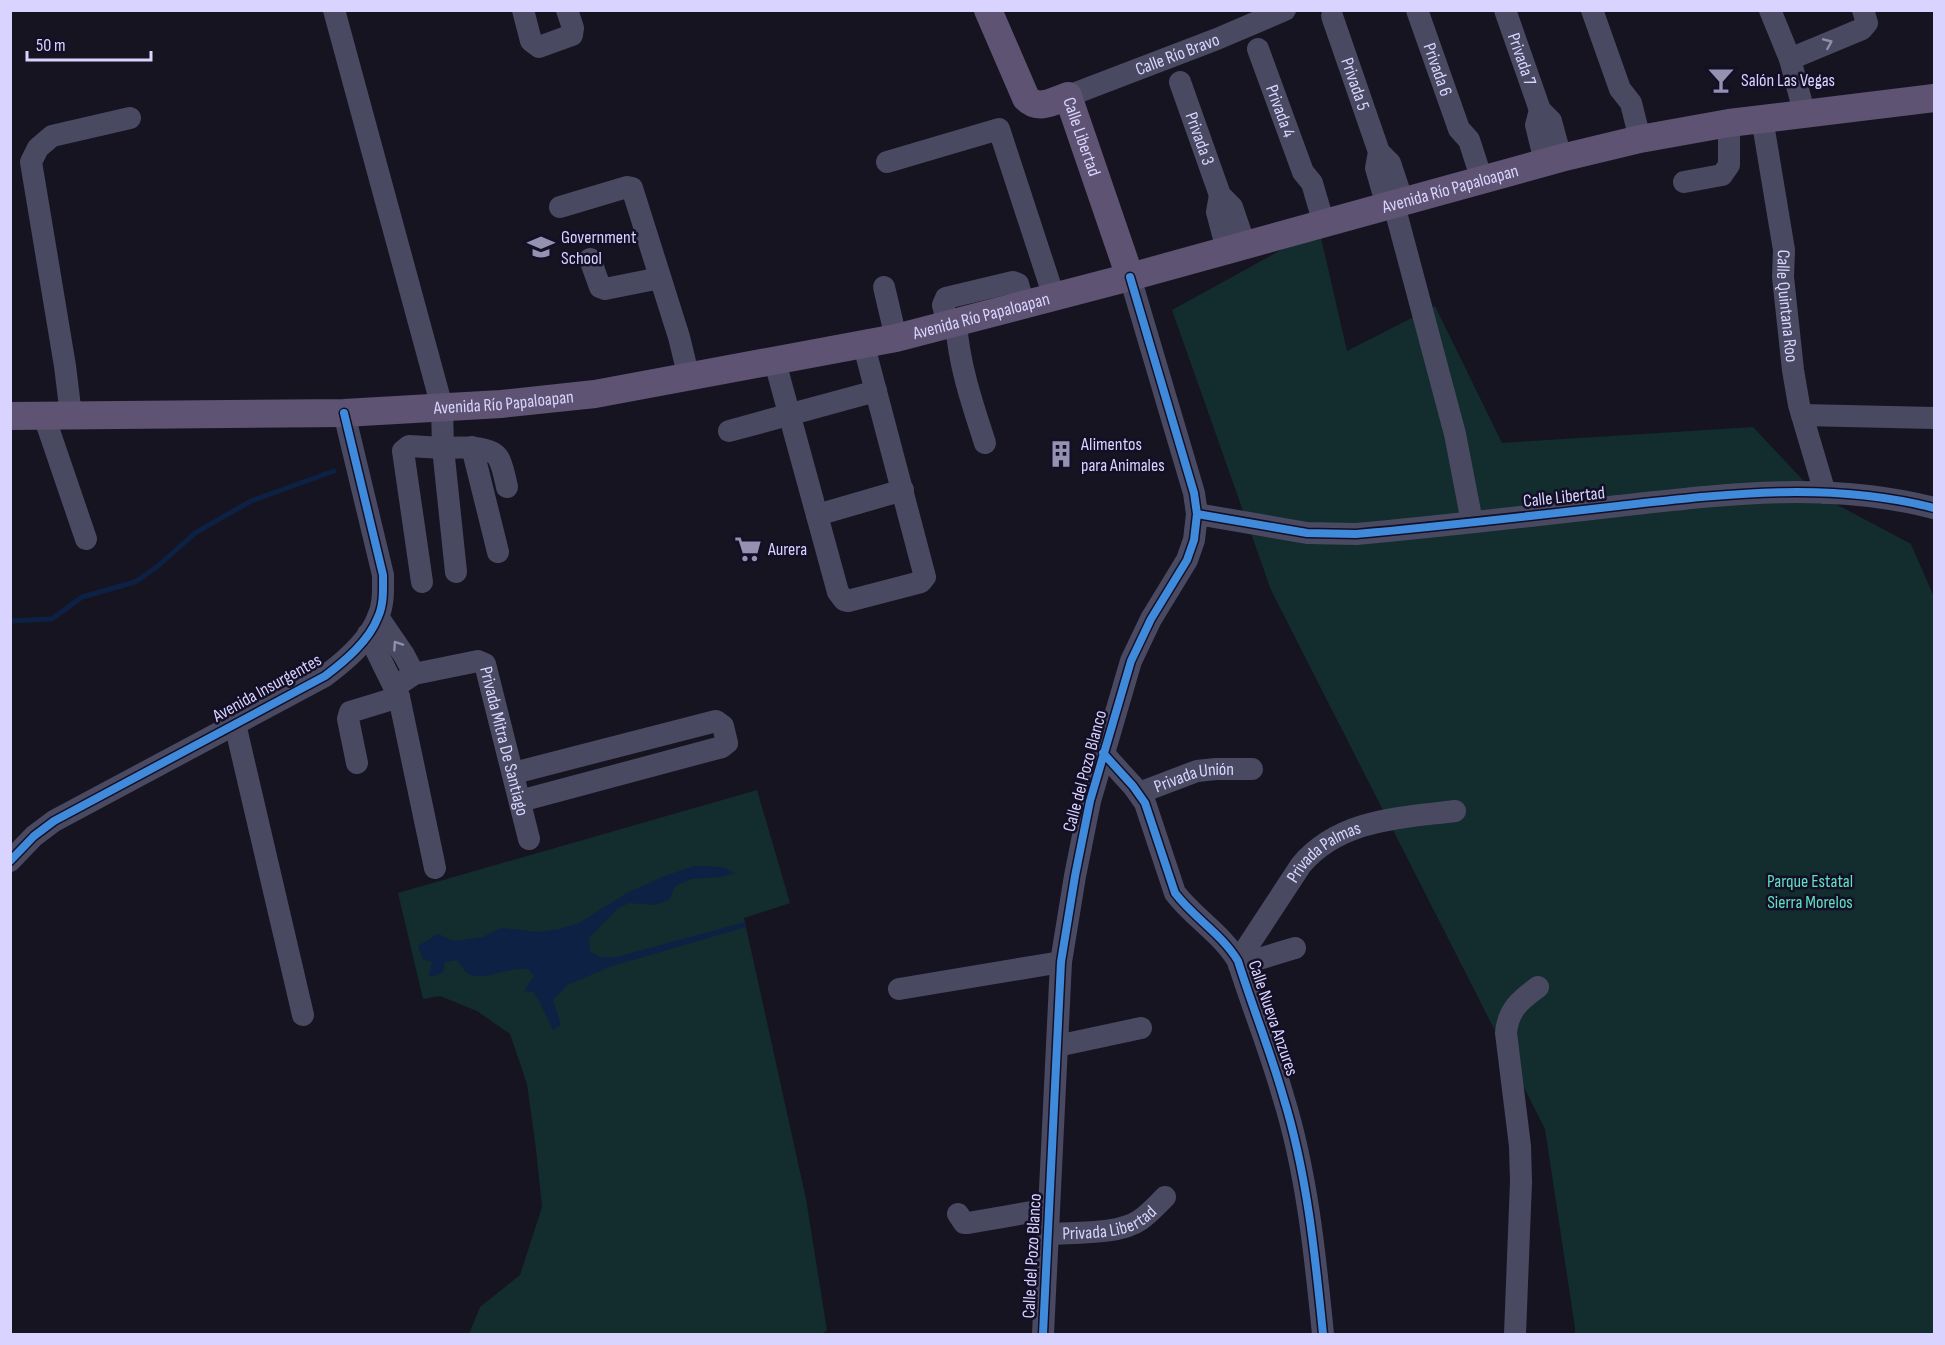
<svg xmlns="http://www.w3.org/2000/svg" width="1945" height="1345" font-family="'Sofia Sans Condensed',sans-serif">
	<rect width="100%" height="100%" fill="#161421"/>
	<path fill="#132c2d" d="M1319,229L1347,351L1435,306L1502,443L1753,427L1815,493L1911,544L1934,597V1334H1575V1328L1545,1129L1271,590L1172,310Z
		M757,790L790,903L744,918L806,1199L827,1330L822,1334H469L480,1307L520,1275L542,1207L536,1149L527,1084L510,1034L477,1011L440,996L423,999L398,893Z"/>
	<path fill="#0d2144" d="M694,866L722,867L735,873L721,877L691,879L675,886L670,899L655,905L629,903L618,908L589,938L590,951L599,957H617L745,922L746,927L612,966L567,985L553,1000L561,1025L553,1030C546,1017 542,1003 533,992L524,991L534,976L528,969C509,966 480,984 466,972C463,968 460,964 457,960L445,962L443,972L435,976H429L432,962L423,959L418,946L438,934L454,941L483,937L502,928L539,932L560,929L579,923L627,893L665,876Z"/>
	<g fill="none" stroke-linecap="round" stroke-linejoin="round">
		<path stroke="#0d2144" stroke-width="5" d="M10,621L52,619L82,597L135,582L158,566L195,533L251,501L334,471"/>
		<g stroke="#4a4962" stroke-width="22">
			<path d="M334,10L442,407L443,448L409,446L403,451L422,582"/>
			<path d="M523,10L531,41L539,47L572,35L573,28L567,10"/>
			<path id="s1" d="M1417,10L1459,129L1469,140L1482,180"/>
			<path id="s2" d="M1505,10L1540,110L1551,121L1561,158"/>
			<path d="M1592,10L1620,89L1631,103L1640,139"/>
			<path d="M1770,10L1790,59L1804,112"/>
			<path id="s3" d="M1332,16L1379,152L1376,168L1387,206"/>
			<path id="s4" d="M1258,49L1303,172L1312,183L1324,224"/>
			<path d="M1790,59L1862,29L1867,23L1863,10"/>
			<path id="s5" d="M1180,82L1220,195L1232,207L1245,245"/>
			<path id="s6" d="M1068,96L1217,39L1285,10"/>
			<path d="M1540,110L1536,125L1545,162"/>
			<path id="s7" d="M1762,118L1784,250L1783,277L1793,370L1799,405L1825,493"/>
			<path d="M1380,153L1390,163L1403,202"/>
			<path d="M887,162L999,129L1054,297"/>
			<path d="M1684,182L1722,175L1729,165V123"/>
			<path d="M1220,195L1217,212L1227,250"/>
			<path d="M1394,205L1455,434L1472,522"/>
			<path d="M560,207L627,187L632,188L679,337L689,378"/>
			<path d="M590,259L600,287L605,289L660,278"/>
			<path d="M884,287L896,338"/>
			<path d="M956,323C959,365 972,403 985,443"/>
			<path d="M948,325L943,305L946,298L1013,282L1018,284L1024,305"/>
			<path d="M775,362L838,592L844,600L848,601L921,582L925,577L864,346"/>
			<path d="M71,415L65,366L31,162L38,148L52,136L130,118"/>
			<path d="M1802,415L1934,418"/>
			<path d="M44,416L86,539"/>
			<path d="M729,431L876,391"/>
			<path d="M472,447L498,552"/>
			<path d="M1197,514L1307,533L1356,534C1444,526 1531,516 1618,506C1726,494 1828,481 1934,508"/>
			<path d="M817,515L903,490"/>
			<path d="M456,572L443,448C457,448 491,444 499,459C503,467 505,478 507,487"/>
			<path d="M378,617L404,655L414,674"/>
			<path d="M368,634L399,697L435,868"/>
			<path id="s8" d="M396,686L414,674L478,661L485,664L529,839"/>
			<path d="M235,724L303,1015"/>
			<path d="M1103,753L1133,786L1145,803L1175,893C1194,918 1222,934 1238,961C1252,1006 1270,1050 1283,1096C1307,1173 1315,1254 1323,1334"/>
			<path d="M357,763L348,719L350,712L399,697"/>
			<path d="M514,773L716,721L723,726L727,743L722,747L520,801"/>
			<path id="s9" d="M1139,793L1197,771L1216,769H1252"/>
			<path d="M10,861L34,836L54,821L325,676C345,661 369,641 378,617C384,604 383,589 383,575L344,413"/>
			<path id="s10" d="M1238,961L1301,865C1340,819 1400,818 1455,811"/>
			<path d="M1239,965L1295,948"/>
			<path d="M899,989L1061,962"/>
			<path d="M1057,1046L1141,1028"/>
			<path d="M958,1214L964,1223H968L1049,1209"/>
			<path id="s11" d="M1048,1234C1073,1232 1119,1235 1140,1220C1149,1214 1157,1205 1165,1197"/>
			<path d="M1043,1334L1061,962L1075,876L1090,801L1131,661L1151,619L1187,560L1194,540L1197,514L1194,493L1130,277"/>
			<path d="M1515,1334L1521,1182L1520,1146L1506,1033C1508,1010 1520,1000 1538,987"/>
		</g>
		<g stroke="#5e5373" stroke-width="28">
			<path id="s12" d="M988,10L1026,98C1038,111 1054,101 1068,96L1130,277"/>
			<path id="s13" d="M10,416L344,413L501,404L595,394L896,338L1130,277L1561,158L1640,139L1729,123L1934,98"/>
		</g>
		<defs>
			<path id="cycleway" d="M1197,514L1307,533L1356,534C1444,526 1531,516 1618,506C1726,494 1828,481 1934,508
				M1103,753L1133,786L1145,803L1175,893C1194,918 1222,934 1238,961C1252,1006 1270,1050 1283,1096C1307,1173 1315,1254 1323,1334
				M10,861L34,836L54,821L325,676C345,661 369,641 378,617C384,604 383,589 383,575L344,413
				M1043,1334L1061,962L1075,876L1090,801L1131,661L1151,619L1187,560L1194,540L1197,514L1194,493L1130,277"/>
		</defs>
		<use href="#cycleway" stroke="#130f26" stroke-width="11"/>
		<use href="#cycleway" stroke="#408adc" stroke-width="8"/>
	</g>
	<defs><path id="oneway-chevron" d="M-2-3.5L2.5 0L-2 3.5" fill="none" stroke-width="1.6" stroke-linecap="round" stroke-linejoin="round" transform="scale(1.5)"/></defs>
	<g stroke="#928eb0">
		<use href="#oneway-chevron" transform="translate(1828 43) rotate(-23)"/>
		<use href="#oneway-chevron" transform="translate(397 645) rotate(-124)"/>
	</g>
	<defs>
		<symbol id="bar-bare" viewBox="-9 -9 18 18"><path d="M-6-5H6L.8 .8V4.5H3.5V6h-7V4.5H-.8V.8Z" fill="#9591b1" stroke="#130f26" stroke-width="2.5" paint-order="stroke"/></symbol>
		<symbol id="school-bare" viewBox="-9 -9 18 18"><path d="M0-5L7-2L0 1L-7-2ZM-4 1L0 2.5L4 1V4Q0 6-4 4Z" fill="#9591b1" stroke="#130f26" stroke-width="2.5" paint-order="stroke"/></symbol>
		<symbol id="building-bare" viewBox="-9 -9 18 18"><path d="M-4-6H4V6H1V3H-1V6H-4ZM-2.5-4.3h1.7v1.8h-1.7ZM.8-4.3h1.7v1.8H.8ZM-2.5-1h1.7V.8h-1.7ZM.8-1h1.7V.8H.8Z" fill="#9591b1" stroke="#130f26" stroke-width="2.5" paint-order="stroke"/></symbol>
		<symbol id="supermarket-bare" viewBox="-9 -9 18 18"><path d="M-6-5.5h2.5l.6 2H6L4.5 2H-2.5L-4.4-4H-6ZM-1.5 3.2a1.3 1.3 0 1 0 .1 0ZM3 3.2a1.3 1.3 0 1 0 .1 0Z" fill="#9591b1" stroke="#130f26" stroke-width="2.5" paint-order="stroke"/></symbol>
	</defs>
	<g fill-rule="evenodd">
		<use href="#bar-bare" x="1702" y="61" width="38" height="38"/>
		<use href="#school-bare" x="522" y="228" width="38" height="38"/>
		<use href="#building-bare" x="1042" y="435" width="38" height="38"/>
		<use href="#supermarket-bare" x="729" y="530" width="38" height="38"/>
	</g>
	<g text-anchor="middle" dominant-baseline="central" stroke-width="5" stroke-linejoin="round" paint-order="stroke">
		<g font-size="18" fill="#d9d4ff" stroke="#130f26">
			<text stroke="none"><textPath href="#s6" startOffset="117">Calle Río Bravo</textPath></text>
			<text stroke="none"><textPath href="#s2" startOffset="52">Privada 7</textPath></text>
			<text stroke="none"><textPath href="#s1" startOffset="63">Privada 6</textPath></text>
			<text stroke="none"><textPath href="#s3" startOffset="72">Privada 5</textPath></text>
			<text stroke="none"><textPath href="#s4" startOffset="66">Privada 4</textPath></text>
			<text stroke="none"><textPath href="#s5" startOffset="60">Privada 3</textPath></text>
			<text stroke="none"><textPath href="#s12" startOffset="184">Calle Libertad</textPath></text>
			<text stroke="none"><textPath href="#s13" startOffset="1466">Avenida Río Papaloapan</textPath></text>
			<text stroke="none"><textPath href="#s7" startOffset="190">Calle Quintana Roo</textPath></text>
			<text stroke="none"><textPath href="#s13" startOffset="980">Avenida Río Papaloapan</textPath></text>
			<text stroke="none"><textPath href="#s13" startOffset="494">Avenida Río Papaloapan</textPath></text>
			<text transform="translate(1564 497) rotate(-6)">Calle Libertad</text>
			<text transform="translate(267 688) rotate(-29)">Avenida Insurgentes</text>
			<text stroke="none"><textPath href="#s8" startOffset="174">Privada Mitra De Santiago</textPath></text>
			<text transform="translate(1085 771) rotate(-75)">Calle del Pozo Blanco</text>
			<text stroke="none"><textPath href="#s9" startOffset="58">Privada Unión</textPath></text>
			<text stroke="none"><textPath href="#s10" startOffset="141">Privada Palmas</textPath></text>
			<text transform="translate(1273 1018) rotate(71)">Calle Nueva Anzures</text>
			<text stroke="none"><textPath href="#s11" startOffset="63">Privada Libertad</textPath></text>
			<text transform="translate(1032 1256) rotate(-87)">Calle del Pozo Blanco</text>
		</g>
		<g font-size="18" fill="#d9d4ff" stroke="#130f26" text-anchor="start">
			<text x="1741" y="80">Salón Las Vegas</text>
			<text x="561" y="237">Government<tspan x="561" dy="21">School</tspan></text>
			<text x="1081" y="444">Alimentos<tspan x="1081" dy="21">para Animales</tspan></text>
			<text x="768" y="549">Aurera</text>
		</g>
		<g font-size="18" fill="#5fe0c0" stroke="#130f26">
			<text x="1810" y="881">Parque Estatal<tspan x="1810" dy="21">Sierra Morelos</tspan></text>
		</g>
	</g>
	<rect width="1945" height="1345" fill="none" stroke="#d9d4ff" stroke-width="24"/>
	<path d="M27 51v9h124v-9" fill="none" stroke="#d9d4ff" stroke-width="3"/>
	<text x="36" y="51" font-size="18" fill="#d9d4ff" stroke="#130f26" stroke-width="4.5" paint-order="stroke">50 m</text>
</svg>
